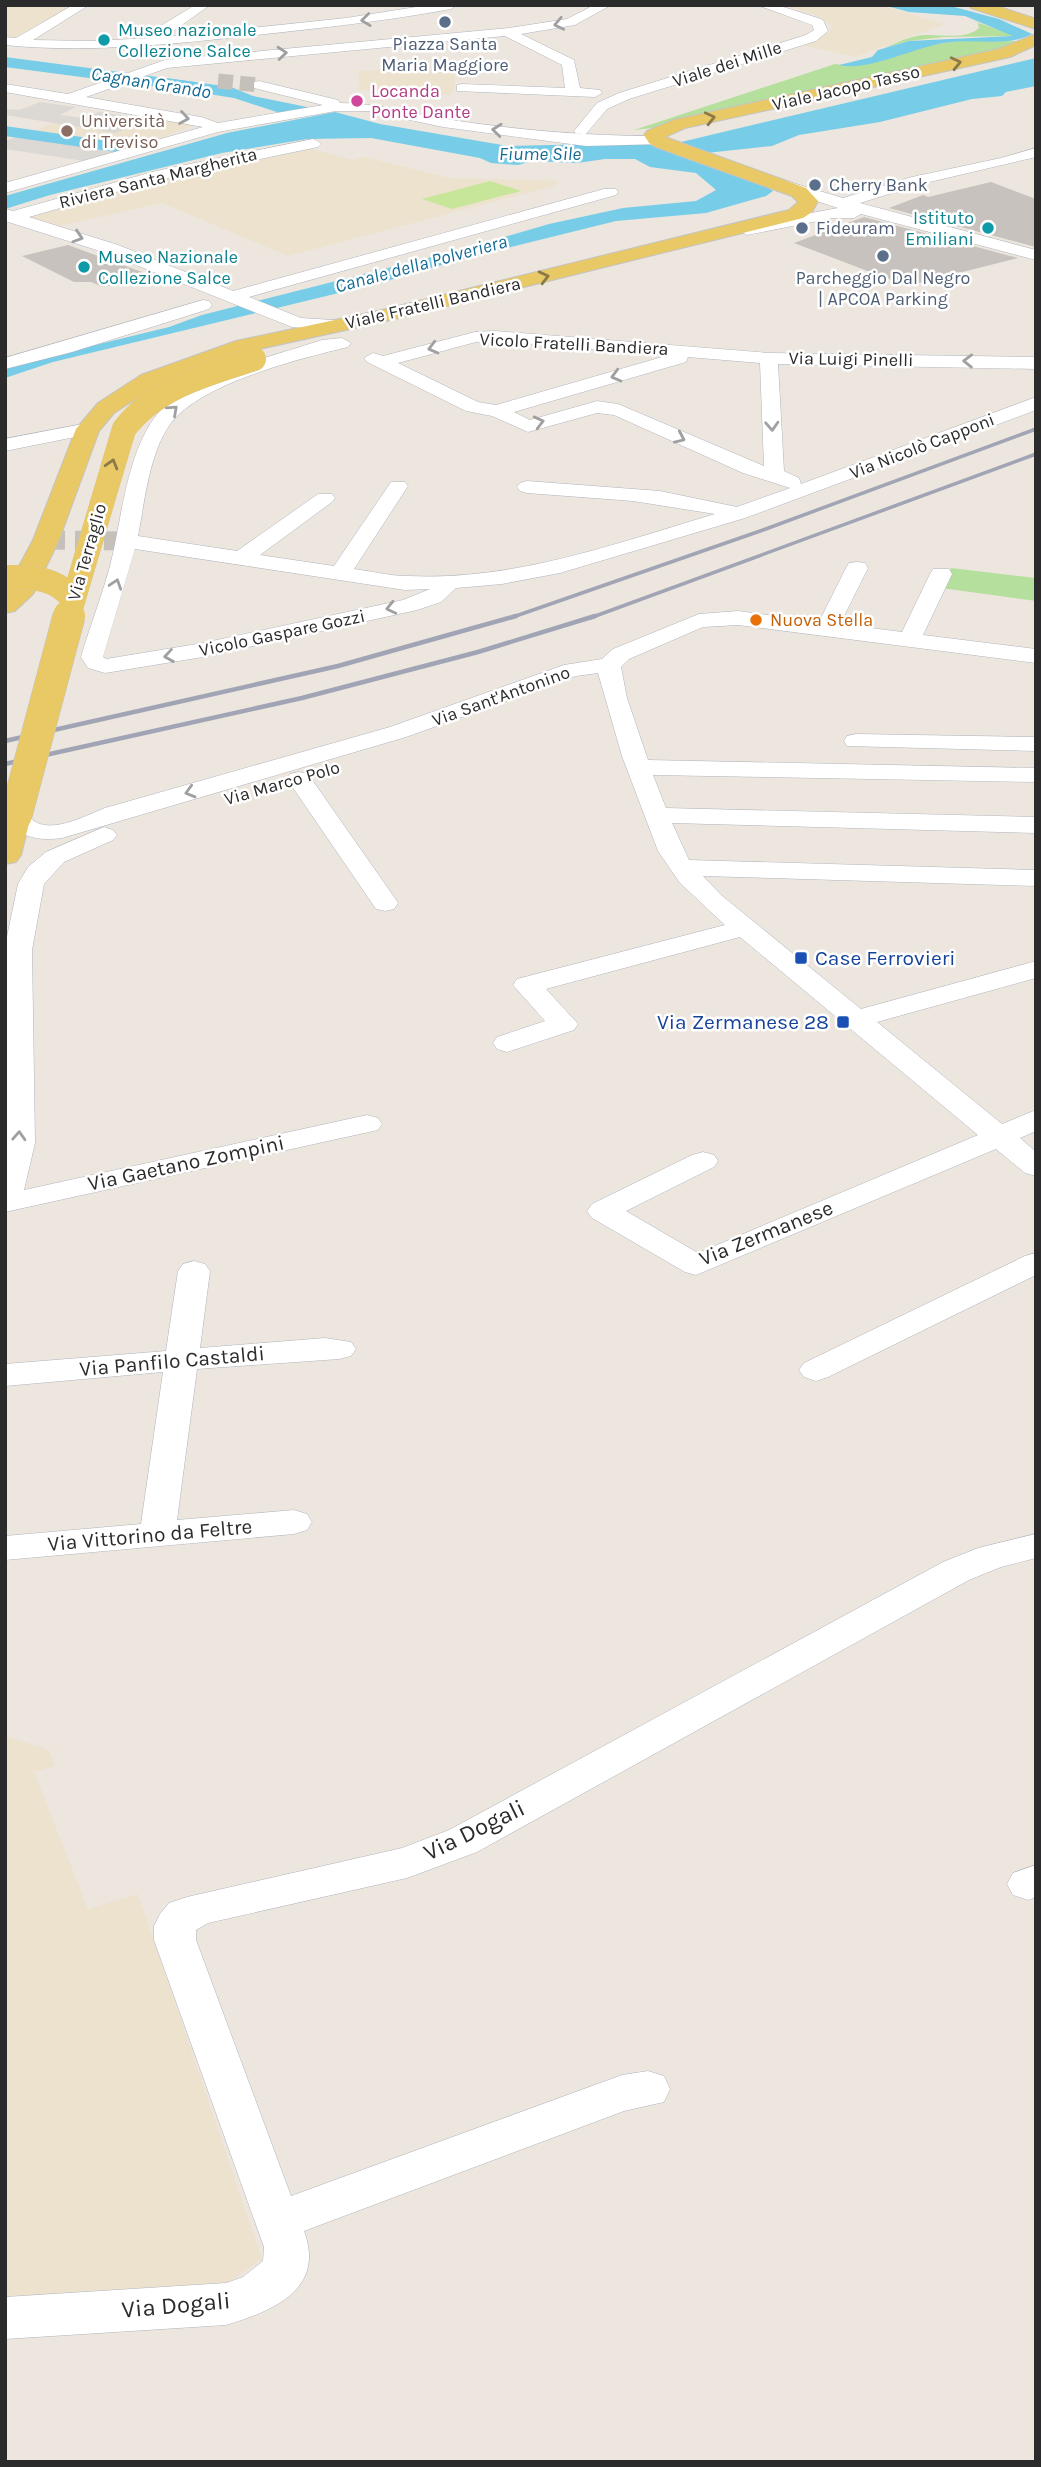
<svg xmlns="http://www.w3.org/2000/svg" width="1041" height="2467" font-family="Karla,sans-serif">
	<rect width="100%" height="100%" fill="#ece6de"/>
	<path fill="#ece2ce" d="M5,5H78L20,40L5,38Z
		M782,5H879L945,24L855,57L798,44L826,34L832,29L831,25L813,14Z
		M452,67L455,69V87L451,95L357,90L360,84L358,71Z
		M137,113L200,123L133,148L30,133L53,123L115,133L127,128L107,125Z
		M300,146L353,160L364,157L449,178L559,181L554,186L288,256L162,203L59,226L27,216L132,185Z
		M5,1736L49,1750L55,1766L34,1772L88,1909L138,1894L262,2259L223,2286L5,2299Z"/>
	<path fill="#b5df9d" d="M967,19L1017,36L944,37L909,41L884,48C894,44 906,38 917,36C936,32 963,42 979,28L978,23Z
		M1015,41L1013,45L1004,48L659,127L634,130L835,64C869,71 904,49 937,44C963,39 989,40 1015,41Z
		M951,568L1036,578V601L941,588Z"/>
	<path fill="#c7e69a" d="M490,181L521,191L452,209L422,199Z"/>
	<path fill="#dcd9d4" d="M40,102L76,107L60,115L83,118L99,112L128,116L110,125L129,128L115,133L5,115V109L19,110Z
		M16,137L116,149L133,148L84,161L5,149V141Z"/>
	<path fill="#77cce8" d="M883,5H947L999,19L1032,34C1008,47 978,39 951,42C917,45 871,72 839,65L872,57L878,50L909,41L1013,36L965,16L909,12Z
		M1036,58V86L1006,92L1002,96L972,99L880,122L799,135L772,146L679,156L769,188L773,191L766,196L706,213L616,221L459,260L380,283L53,362L5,378V367L169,327L202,315L463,249L549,224L623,208L696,201L716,190L696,173L650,167L635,159H605L577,163L532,161L518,165L491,163L480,158L371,138L307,139L222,153L50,195L5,209V196L227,133L335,112L380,124L508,146L681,142Z
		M37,62L130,75L111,81L28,67Z
		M157,77L231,87L253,96L312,108L283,114L234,98L140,83Z"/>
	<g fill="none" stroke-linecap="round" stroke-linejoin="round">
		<path fill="#77cce8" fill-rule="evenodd" d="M5,57L196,82L204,87L196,92L5,67Z
			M5,126L116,142L124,147L116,152L5,136Z"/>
	</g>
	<path fill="#c7c2bd" d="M991,182L1036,199V247L889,208L923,195L928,197Z
		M864,217L1018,258L907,286L794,243Z
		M68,245L150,275L103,287L91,282H74L22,256Z"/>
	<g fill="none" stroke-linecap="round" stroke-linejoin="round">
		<path stroke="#c5c1ba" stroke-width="15" stroke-dasharray="15 7" stroke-linecap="butt" d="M218,81L259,85"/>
		<path stroke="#c5c1ba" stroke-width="19" stroke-dasharray="19 10" stroke-linecap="butt" d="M46,540L127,541"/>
		<defs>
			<path id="minor" d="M73,5H89L33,40L93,41L151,38L154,30L195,5H210L165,37L346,18L429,5H457L451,9C381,22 310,29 239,37C161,45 84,53 5,45V37L16,38Z
				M594,5H611L575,25L521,34L574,60L580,88L600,90L602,93L595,97L457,91V85L462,84L565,88L562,65L505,36L167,68L86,97L201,117L218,123L323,105L254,88V82L259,81L338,100L340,103C376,103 409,113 445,119C516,130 586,136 658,136L663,138L666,141L663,144L586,146L443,127L368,111H336L218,132L5,193V183L203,127L5,92V84L68,94L165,60L509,28L567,19Z
				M757,5H777L818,18L823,20L828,31L816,41L629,99L607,109L586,134H576L574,131L597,103L619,93L806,35L814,30L812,25Z
				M313,139L318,141L321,144L318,147L158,180L29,217L118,245L233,291L604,189H616L618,192L616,195L249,297L301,318L348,321L351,325L342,330L292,327L106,253L5,221V209L13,211L156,171Z
				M1036,148V157L921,184L860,203L1036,250V260L861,214L854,218H833L747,235L739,230L747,225L838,208L774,187L772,184L774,181H786L843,198L912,177L1001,158Z
				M203,300L209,301L212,305L209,309L72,352L5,369V358Z
				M495,331L769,353L1036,357V369L778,364L784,471L799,478L801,484L1036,397V410L745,518L560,573L502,584L456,588L441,602L417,610L203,657L105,673L88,668L81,657C90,626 102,596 110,566C123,516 127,437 169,402C208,371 274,356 322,340L342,338L351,343L348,347C302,358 201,383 171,423C149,453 145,500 138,536L237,551L318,494H332L335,498L332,502L260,555L334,566L391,482H405L408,486L354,569C371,571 389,576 407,576C514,581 614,544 715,514L633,501L527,493L520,491L517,487L520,483L527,481L660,491L737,507L790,488L743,473L614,415L597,413L528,432L492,416L466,411L367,362L364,358L373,353L383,356L475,332ZM495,341L669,355L496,405L478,402L398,363L476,342ZM688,357L760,363L764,466L618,404L597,401L530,420L514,412L686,362ZM135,549L405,590L430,589L403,600L203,643L106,659L103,657Z
				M88,423L95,425L98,429L95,433L5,451V439Z
				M857,562L865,563L868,568L840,624L902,632L930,574L933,569H949L952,574L923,635L1036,649V663L738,625L703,627L629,659L621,667L627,698L648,760L1036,768V782L653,775L666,808L1036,817V833L672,823L689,860L1036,870V886L703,876L721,895L861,1009L1036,961V978L877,1022L1002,1124L1036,1110V1131L1020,1138L1036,1152V1176L1025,1173L996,1149L696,1275L685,1272L592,1218L587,1211L592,1204L692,1155L703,1152L714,1155L718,1161L714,1167L626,1211L698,1253L978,1135L740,937L546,989L578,1024L574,1030L507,1052L497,1049L493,1043L497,1037L545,1021L513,985L517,979L725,925L680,883L658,851L622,756L598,673L576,676L406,737L62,838C38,841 20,838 5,818L7,810C30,804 24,819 40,824C60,830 87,815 105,808L390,727L564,665L602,659L613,649L699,614L738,611L819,622L846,568L849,563Z
				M856,734L1036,737V751L847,746L844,741L847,736Z
				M299,772L308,774L394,897L398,903L394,909L385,911L376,909L287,779L290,774Z
				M104,827L113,830L117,835L113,840L64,862L44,884L32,950L35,1143L24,1190L367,1115L378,1118L382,1124L378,1130L5,1212V946L18,884L28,867L46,852Z
				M1036,1253V1275L828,1377L816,1381L804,1377L799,1370L804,1363L1025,1256Z
				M194,1261L205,1264L210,1271L200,1348L325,1338L351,1342L356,1349L351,1356L339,1359L197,1369L177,1520L294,1510L307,1514L312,1522L307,1530L294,1534L5,1560V1536L141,1524L163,1372L5,1386V1364L166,1351L178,1271L183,1264Z
				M1036,1534V1558L1001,1567L969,1580L477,1852L407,1878L208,1923L196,1930V1940L291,2196L622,2075L648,2071L664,2076L670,2089L664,2102L624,2111L304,2231C326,2290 272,2311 226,2325L5,2339V2297L226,2283L243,2277L263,2261L264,2247L154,1940V1926L160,1914L169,1903L187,1897L402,1848L449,1830L943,1562L978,1548Z
				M1036,1865V1897L1028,1900L1013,1895L1007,1884L1013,1873Z"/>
			<path id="major" d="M969,5H994L1036,19V29L971,8Z
				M1036,34V45L1010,57L685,128L665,137L806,188L818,201L812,212L803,218L382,322L250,351L157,385L114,413L99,431L59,540L33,594L15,611L5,613V592L33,540L76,429L98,403L141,375L236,341L382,310L789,210L798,202L792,196L656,147L649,143L644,135L647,131L674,120L999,49Z
				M16,806L27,808L31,815L21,855L16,862L5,864V808Z"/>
		</defs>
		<use href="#minor" stroke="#b1b4bd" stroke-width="1"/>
		<use href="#major" stroke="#c4c4c4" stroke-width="2"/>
		<use href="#minor" fill="#fff" fill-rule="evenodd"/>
		<use href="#major" fill="#e9c866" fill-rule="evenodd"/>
		<path stroke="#a1a4b4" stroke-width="3.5" d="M510,618L763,530L1036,429
			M590,618L1036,454"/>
		<path stroke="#a1a4b4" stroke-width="4.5" d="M5,741L338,666L516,616
			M5,764L302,698L478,652L595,616"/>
		<defs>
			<path id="major-bridge-far1" d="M5,577C31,577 57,577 73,600
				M68,618L124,429C156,387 205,375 254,359"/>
			<path id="major-bridge" d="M16,815L69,616"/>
		</defs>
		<use href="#major-bridge-far1" stroke="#c4c4c4" stroke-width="24" stroke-linecap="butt"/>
		<use href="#major-bridge" stroke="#c4c4c4" stroke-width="33" stroke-linecap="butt"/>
		<use href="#major-bridge-far1" stroke="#e9c866" stroke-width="24"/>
		<use href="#major-bridge" stroke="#e9c866" stroke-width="32"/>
	</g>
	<defs><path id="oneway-chevron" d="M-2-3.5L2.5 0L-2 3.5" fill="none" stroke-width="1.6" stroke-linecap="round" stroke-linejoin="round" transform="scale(1.75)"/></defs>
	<g stroke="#a0a0a0">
		<use href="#oneway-chevron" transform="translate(366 20) rotate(173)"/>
		<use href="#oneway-chevron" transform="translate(559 24) rotate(168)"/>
		<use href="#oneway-chevron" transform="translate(282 53) rotate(-5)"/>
		<use href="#oneway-chevron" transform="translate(184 118) rotate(9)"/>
		<use href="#oneway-chevron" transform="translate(497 130) rotate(-174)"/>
		<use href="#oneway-chevron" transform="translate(78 237) rotate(18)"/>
		<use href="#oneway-chevron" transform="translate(433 348) rotate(165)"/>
		<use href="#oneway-chevron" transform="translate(968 361) rotate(-179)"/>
		<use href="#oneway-chevron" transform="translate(616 376) rotate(165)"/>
		<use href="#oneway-chevron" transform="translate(173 410) rotate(-42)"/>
		<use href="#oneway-chevron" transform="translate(539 422) rotate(-14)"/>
		<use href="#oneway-chevron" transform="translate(772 426) rotate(87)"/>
		<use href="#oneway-chevron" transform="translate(680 438) rotate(24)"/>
		<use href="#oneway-chevron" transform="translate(116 584) rotate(-72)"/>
		<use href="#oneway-chevron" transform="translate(391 608) rotate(167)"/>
		<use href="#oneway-chevron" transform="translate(169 656) rotate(171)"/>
		<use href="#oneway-chevron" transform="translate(190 792) rotate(164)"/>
		<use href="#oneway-chevron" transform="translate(19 1136) rotate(-87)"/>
	</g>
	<g stroke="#8a7a48">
		<use href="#oneway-chevron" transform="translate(956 63) rotate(-13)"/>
		<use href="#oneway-chevron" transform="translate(710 118) rotate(-13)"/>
		<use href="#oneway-chevron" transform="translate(544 277) rotate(-14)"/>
		<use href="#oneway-chevron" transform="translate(112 464) rotate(-74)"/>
	</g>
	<g fill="#5c6f8a" stroke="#fff" stroke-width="2.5">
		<circle cx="445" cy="22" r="7"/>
		<circle cx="815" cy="185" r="7"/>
		<circle cx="802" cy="228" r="7"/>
		<circle cx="883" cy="256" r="7"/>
	</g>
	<g fill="#0f9aa8" stroke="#fff" stroke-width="2.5">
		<circle cx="104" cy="40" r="7"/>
		<circle cx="988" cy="228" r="7"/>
		<circle cx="84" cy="267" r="7"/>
	</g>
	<circle fill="#d1479c" stroke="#fff" stroke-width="2.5" cx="357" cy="101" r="7"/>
	<circle fill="#8d6e63" stroke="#fff" stroke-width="2.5" cx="67" cy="131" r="7"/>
	<circle fill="#e8710a" stroke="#fff" stroke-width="2.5" cx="756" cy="620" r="7"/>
	<g fill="#1a4fb4" stroke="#fff" stroke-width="2.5">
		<rect x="794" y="951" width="14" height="14" rx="3.5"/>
		<rect x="836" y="1015" width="14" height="14" rx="3.5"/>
	</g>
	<g text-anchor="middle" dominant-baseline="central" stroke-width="5" stroke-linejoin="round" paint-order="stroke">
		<g font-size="18" fill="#0d838f" stroke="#fff" text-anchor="start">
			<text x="118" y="30">Museo nazionale<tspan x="118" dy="21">Collezione Salce</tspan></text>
			<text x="974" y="218" text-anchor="end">Istituto<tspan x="974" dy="21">Emiliani</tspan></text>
			<text x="98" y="257">Museo Nazionale<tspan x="98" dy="21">Collezione Salce</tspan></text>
		</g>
		<g font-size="18" fill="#4e5e75" stroke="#fff">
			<text x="445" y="44">Piazza Santa<tspan x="445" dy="21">Maria Maggiore</tspan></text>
			<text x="829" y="185" text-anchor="start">Cherry Bank</text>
			<text x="816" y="228" text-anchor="start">Fideuram</text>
			<text x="883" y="278">Parcheggio Dal Negro<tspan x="883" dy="21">| APCOA Parking</tspan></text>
		</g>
		<g font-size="18" fill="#2b2b2b" stroke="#fff">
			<text transform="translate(727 64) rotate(-18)">Viale dei Mille</text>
			<text transform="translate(846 88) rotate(-13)">Viale Jacopo Tasso</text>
			<text transform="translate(158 178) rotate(-14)">Riviera Santa Margherita</text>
			<text transform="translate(433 303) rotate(-13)">Viale Fratelli Bandiera</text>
			<text transform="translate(574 344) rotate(3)">Vicolo Fratelli Bandiera</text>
			<text transform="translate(851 359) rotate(1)">Via Luigi Pinelli</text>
			<text transform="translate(922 446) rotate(-21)">Via Nicolò Capponi</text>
			<text transform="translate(87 552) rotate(-74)">Via Terraglio</text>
			<text transform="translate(282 633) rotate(-12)">Vicolo Gaspare Gozzi</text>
			<text transform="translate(501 696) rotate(-20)">Via Sant'Antonino</text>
			<text transform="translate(282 783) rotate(-16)">Via Marco Polo</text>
		</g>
		<g font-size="18" fill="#b23c85" stroke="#fff" text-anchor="start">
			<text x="371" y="91">Locanda<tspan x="371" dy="21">Ponte Dante</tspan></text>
		</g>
		<g font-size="18" fill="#785e54" stroke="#fff" text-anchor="start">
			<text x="81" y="121">Università<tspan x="81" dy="21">di Treviso</tspan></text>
		</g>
		<g font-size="18" fill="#c56008" stroke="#fff" text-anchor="start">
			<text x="770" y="620">Nuova Stella</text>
		</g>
		<g font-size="19" font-style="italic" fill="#156b94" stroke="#fff">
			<text transform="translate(151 83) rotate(9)">Cagnan Grando</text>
			<text x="540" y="154">Fiume Sile</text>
			<text transform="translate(421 264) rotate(-15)">Canale della Polveriera</text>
		</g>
		<g font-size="21" fill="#164399" stroke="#fff" text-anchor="start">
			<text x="815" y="958">Case Ferrovieri</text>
			<text x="829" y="1022" text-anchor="end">Via Zermanese 28</text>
		</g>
		<g font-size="21" fill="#2b2b2b" stroke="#fff">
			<text transform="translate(186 1163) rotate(-12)">Via Gaetano Zompini</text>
			<text transform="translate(766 1233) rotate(-22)">Via Zermanese</text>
			<text transform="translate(172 1361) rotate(-5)">Via Panfilo Castaldi</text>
			<text transform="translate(150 1535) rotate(-5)">Via Vittorino da Feltre</text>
		</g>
		<g font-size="24" fill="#2b2b2b" stroke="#fff">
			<text transform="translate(474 1830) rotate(-26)">Via Dogali</text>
			<text transform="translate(176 2305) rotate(-5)">Via Dogali</text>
		</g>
	</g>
	<rect width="1041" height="2467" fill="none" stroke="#2b2b2b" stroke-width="14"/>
</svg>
